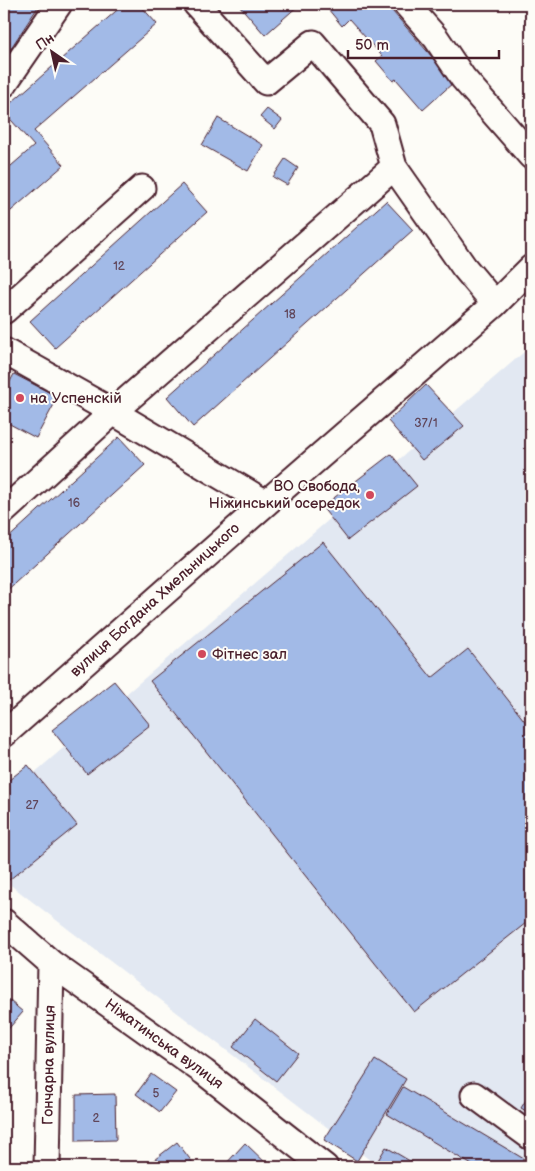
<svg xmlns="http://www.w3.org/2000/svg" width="535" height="1171" font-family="'Balsamiq Sans',sans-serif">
	<rect width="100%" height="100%" fill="#fdfcf7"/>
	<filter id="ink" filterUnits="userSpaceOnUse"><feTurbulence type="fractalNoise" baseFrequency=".02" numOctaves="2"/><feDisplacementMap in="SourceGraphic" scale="10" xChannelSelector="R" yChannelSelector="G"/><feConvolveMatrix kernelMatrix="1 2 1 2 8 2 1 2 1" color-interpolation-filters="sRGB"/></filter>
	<g filter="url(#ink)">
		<path fill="#e2e8f2" d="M531,346V1167H379L4,880V799Z"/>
		<path fill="#a2bae7" stroke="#4a1f2b" d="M4,4H40L5,57H4Z
			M124,4H139L157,24L34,131L64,165L4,217V172L34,146L4,112V109Z
			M238,4H300L265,35Z
			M331,4H386L454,82L423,110L396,79L393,81L376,61L382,56L349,19L342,26L328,9L332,5Z
			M267,109L282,120L275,129L260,117Z
			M218,118L263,145L248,171L202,145Z
			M285,159L298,168L287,185L273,177Z
			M182,184L207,212L55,348L30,321Z
			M386,201L413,230L193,427L167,397Z
			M14,374L58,397L36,438L4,421V393Z
			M426,385L464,426L422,460L388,421Z
			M119,437L145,465L4,593V542Z
			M391,454L417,486L348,540L322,507Z
			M323,542L432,678L468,649L531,729V919L414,1012L150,681Z
			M114,681L150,725L87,774L52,730Z
			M28,765L77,825L4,884V784Z
			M4,996L23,1012L4,1034Z
			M255,1019L298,1053L276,1081L233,1047Z
			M375,1060L406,1079L357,1161L324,1140Z
			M151,1074L176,1092L160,1112L136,1094Z
			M403,1087L524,1159L519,1167H471L472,1165L387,1114Z
			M531,1092V1114L521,1108Z
			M115,1094L116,1140L76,1141V1095Z
			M177,1142L196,1167H145Z
			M245,1143L270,1167H225L224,1166Z
			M386,1147L420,1167H374Z"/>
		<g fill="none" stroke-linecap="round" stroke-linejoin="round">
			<defs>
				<path id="minor" d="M196,4L266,82L313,43L382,124L394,167L464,267L495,304
					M406,4L436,38L463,78L531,156
					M4,84L59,4
					M4,311L142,188
					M4,351L113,412L266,503
					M4,511L113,412L394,167
					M4,734L266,503L495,304L531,268
					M4,922L51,963L204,1072L325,1167
					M474,1095L531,1137
					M47,1167L51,963"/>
			</defs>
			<use href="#minor" stroke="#4a1f2b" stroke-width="29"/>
			<use href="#minor" stroke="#fdfcf7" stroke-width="25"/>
		</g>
	</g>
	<g fill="#d1495b" stroke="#fdfcf7" stroke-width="2">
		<circle cx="20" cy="398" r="5"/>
		<circle cx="370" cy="495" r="5"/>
		<circle cx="202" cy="654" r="5"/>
	</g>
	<g text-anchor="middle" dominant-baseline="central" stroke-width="4" stroke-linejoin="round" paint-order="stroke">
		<g font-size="12" fill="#60465a">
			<text x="119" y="266">12</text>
			<text x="290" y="314">18</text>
			<text x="426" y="423">37/1</text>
			<text x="74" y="503">16</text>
			<text x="32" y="805">27</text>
			<text x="156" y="1093">5</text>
			<text x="96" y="1118">2</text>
		</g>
		<g font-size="15" fill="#4a1f2b" stroke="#fdfcf7" text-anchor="start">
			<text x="30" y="398">на Успенскій</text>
			<text x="360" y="486" text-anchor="end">ВО Свобода,<tspan x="360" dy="17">Ніжинський осередок</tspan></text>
			<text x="212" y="654">Фітнес зал</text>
		</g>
		<g font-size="15" fill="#4a1f2b" stroke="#fdfcf7">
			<text transform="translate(155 600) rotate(-42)">вулиця Богдана Хмельницького</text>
			<text transform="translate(164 1044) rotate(36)">Ніжатинська вулиця</text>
			<text transform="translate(49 1065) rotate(-89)">Гончарна вулиця</text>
		</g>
	</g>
	<rect width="535" height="1171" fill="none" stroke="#fdfcf7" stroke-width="20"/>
	<rect x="10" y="10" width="515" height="1151" fill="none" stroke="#4a1f2b" stroke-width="2" filter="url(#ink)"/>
	<g transform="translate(52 52) rotate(326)" stroke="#fdfcf7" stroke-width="4" paint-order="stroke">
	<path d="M0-4L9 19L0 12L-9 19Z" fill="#4a1f2b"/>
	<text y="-8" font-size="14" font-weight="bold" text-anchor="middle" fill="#4a1f2b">Пн</text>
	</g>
	<path d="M348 50v8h151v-8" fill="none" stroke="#4a1f2b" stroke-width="2.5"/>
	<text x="355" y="50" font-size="15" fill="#4a1f2b" stroke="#fdfcf7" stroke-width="4" paint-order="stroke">50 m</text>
</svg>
